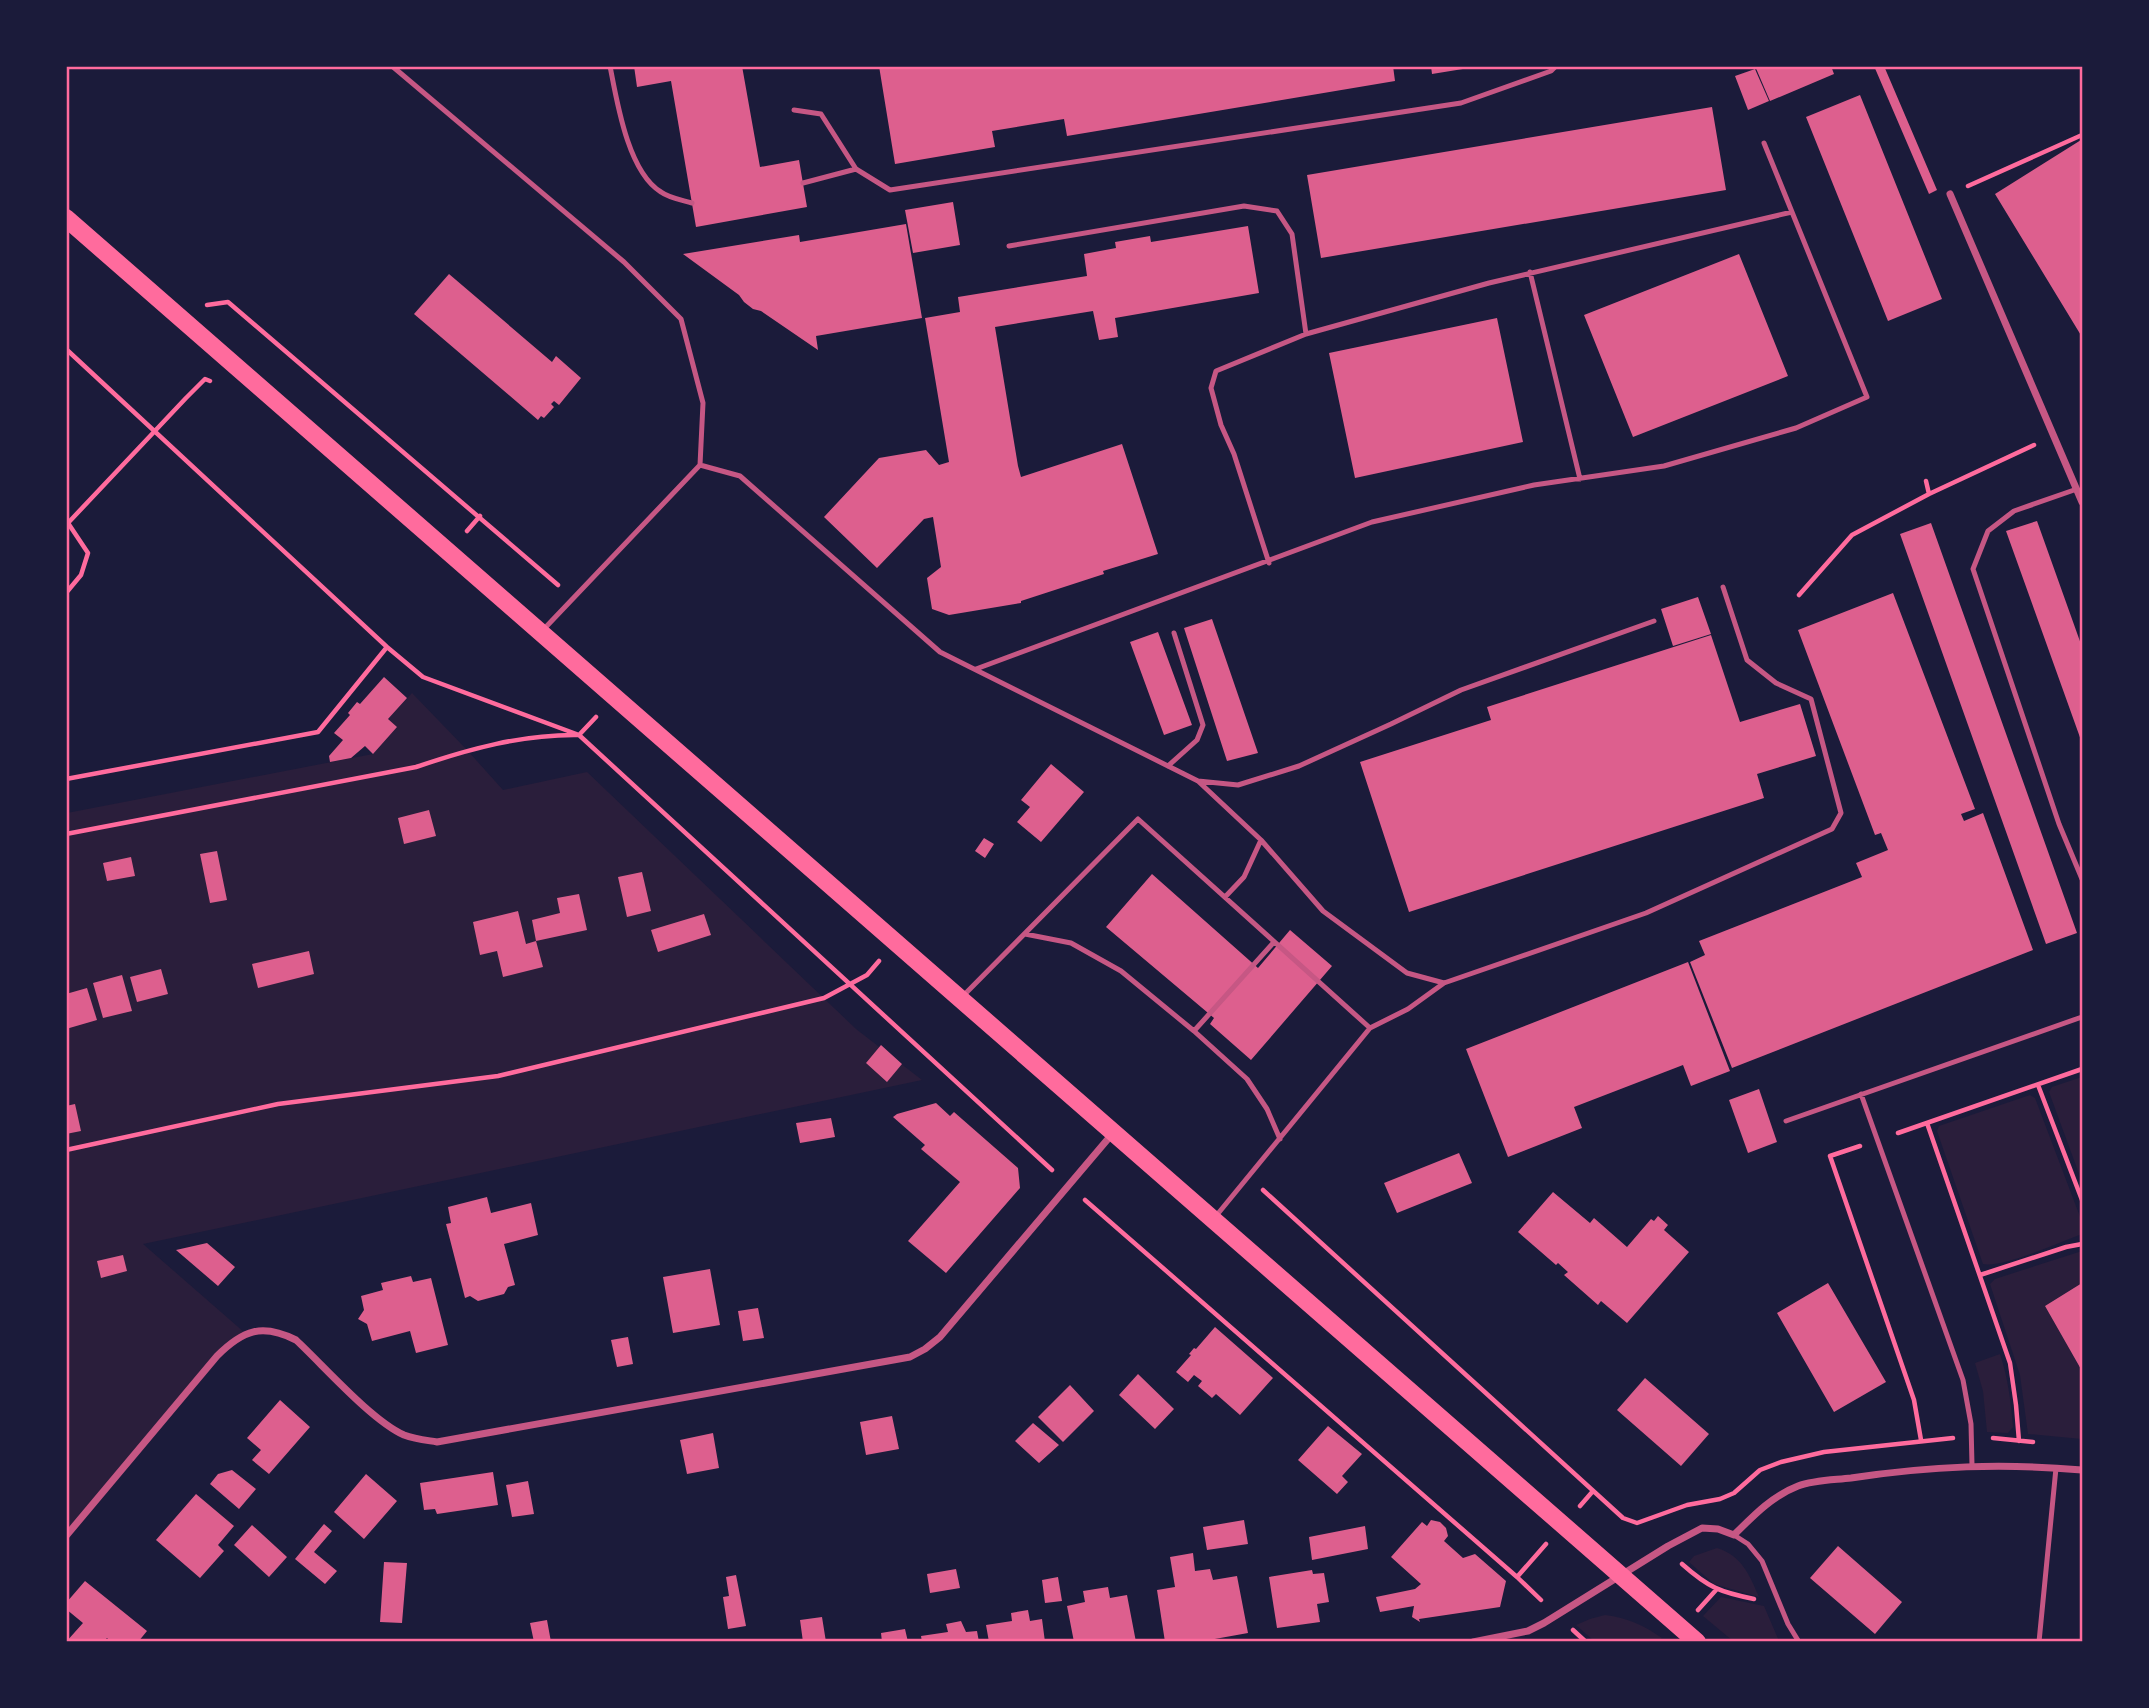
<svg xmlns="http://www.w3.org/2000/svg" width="2149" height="1708" font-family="'Roboto Condensed',sans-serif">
	<rect width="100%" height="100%" fill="#1b1b3a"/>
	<path fill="#2a1e3b" d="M412,693L467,750L503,790L587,772L856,1029L922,1080L143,1244L245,1333L230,1343L67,1536V813L373,754L397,727L388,719Z
		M2082,1077V1182L2049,1092L2052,1087Z
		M2030,1095L2035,1098L2082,1222V1234C2060,1242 2003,1268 1983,1264L1937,1131L1939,1126Z
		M2082,1251V1283L2045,1306L2082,1371V1439L2028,1434L2020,1375L1990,1284L1995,1279Z
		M2000,1354C2008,1378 2011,1402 2013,1427L2008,1433L1987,1432L1983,1391L1975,1363Z
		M1717,1548C1742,1556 1749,1574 1759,1597L1714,1584L1689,1562L1694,1556Z
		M1721,1597L1764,1606L1779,1641H1733L1703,1616Z
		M1605,1615C1628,1618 1643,1625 1662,1638L1657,1641H1594L1576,1625L1590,1619Z"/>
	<path fill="#dd5f8e" d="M634,66H742L760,167L799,160L807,207L696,227L671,81L637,87Z
		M879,66H1393L1395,81L1067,136L1064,119L992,131L995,147L895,164Z
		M1431,66H1469V68L1432,74Z
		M1755,66H1831L1834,74L1770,101Z
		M1874,66H1884L1937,190L1929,194Z
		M1755,69L1769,101L1748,110L1735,76Z
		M1860,95L1942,299L1888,321L1806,117Z
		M1712,107L1726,190L1321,258L1307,175Z
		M2081,140L2082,142V337L1995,194Z
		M953,202L960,245L913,253L905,210Z
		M906,224L922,318L816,336L818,350L761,311L753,309L744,302L739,295L683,254L799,235L800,242Z
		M1248,226L1259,293L1115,318L1118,337L1099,340L1093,311L995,327L1018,466L1021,477L1122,444L1158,554L1103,571L1104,574L1021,601V603L949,615L932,609L927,578L941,567L933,517L924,519L877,568L824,517L879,458L926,450L939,465L949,462L925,318L960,312L958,297L1087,276L1084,254L1116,248L1115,242L1150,236L1151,242Z
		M1739,254L1788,376L1633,437L1584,315Z
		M449,274L552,362L556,356L581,378L559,405L554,401L551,404L554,407L544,418L541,416L538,420L414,314Z
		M1497,318L1523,442L1355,478L1329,353Z
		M2037,521L2082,647V743L2006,531Z
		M1931,523L2077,933L2046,944L1900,534Z
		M1893,593L1975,809L1961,814L1964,821L1983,813L2033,950L1732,1068L1690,962L1705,955L1699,941L1862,877L1856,863L1888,850L1881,833L1875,835L1798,630Z
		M1698,597L1711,634L1673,646L1661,609Z
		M1212,619L1258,753L1227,761L1184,628Z
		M1158,632L1192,725L1164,735L1130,642Z
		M1711,635L1740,722L1800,704L1816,756L1757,774L1764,798L1409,912L1360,762L1491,720L1487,707Z
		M384,677L407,698L388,719L397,727L373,754L365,746L351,758L330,762L329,756L343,740L334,733L350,715L348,713L357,702L360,704Z
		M1051,764L1084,792L1041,842L1017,822L1030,807L1021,800Z
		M429,810L436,836L404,844L398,818Z
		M984,838L994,844L985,858L975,851Z
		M217,851L227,900L210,903L200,854Z
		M131,857L135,876L107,881L103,863Z
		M642,872L651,911L627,917L618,877Z
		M1152,874L1258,968L1290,930L1332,966L1251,1060L1210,1024L1214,1018L1106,927Z
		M579,894L587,930L536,941L543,967L503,977L497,951L480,955L473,922L518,911L526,944L536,941L532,920L560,913L557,898Z
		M704,914L711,935L658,952L651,930Z
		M309,951L314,974L258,988L252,964Z
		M1688,962L1730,1071L1691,1086L1683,1065L1574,1107L1582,1128L1508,1157L1466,1049Z
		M161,969L168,994L137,1002L130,977Z
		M122,975L132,1011L103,1018L93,983Z
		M87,988L97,1020L66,1029V994Z
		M881,1045L902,1064L887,1082L866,1063Z
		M1759,1089L1777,1142L1748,1153L1729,1100Z
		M936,1103L950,1116L954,1112L1018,1168L1020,1188L946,1273L908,1241L960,1182L921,1149L925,1145L893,1117L897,1114Z
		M75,1104L81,1131L66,1134V1106Z
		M831,1118L835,1137L800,1143L796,1123Z
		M1459,1153L1472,1183L1397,1213L1384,1183Z
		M1553,1192L1590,1223L1594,1218L1627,1247L1651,1219L1654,1221L1658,1216L1668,1225L1664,1230L1689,1252L1627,1323L1601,1301L1598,1305L1564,1275L1568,1272L1558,1263L1556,1265L1518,1232Z
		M487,1197L491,1213L531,1203L538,1235L504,1244L515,1285L508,1287L504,1294L478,1301L470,1296L465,1298L446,1224L451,1223L448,1207Z
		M207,1243L235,1267L218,1286L176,1250Z
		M123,1255L127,1271L101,1278L97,1261Z
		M710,1269L720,1325L673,1333L663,1277Z
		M411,1276L413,1282L431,1278L448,1345L416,1353L410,1331L372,1341L367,1324L358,1319L364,1310L361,1296L383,1290L381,1283Z
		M1828,1283L1886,1382L1834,1412L1777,1313Z
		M2082,1283V1371L2045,1306Z
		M758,1308L764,1338L743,1341L738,1311Z
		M1215,1327L1273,1378L1240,1415L1216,1394L1212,1398L1198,1386L1202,1381L1194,1375L1188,1382L1176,1372L1191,1355L1189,1354L1194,1348L1196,1349Z
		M628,1337L633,1364L617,1367L611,1340Z
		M1138,1374L1174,1409L1155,1429L1119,1395Z
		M1645,1378L1709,1434L1681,1466L1617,1410Z
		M1070,1385L1094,1411L1063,1442L1038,1417Z
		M280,1400L310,1427L269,1474L252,1460L261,1450L247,1438Z
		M892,1416L899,1449L866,1455L860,1422Z
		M1033,1423L1059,1445L1039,1463L1015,1441Z
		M1328,1426L1362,1454L1342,1476L1348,1482L1337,1494L1298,1460Z
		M713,1433L719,1468L687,1474L680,1440Z
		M232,1470L256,1489L239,1509L210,1484L218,1474Z
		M493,1472L498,1505L437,1514L435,1509L424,1510L420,1483Z
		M366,1474L397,1501L364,1539L334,1512Z
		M528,1481L534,1514L512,1517L506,1485Z
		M196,1494L234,1526L218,1545L224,1551L200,1578L156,1540Z
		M1244,1520L1248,1544L1207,1550L1203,1527Z
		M1431,1520L1440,1522L1446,1528L1448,1536L1444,1541L1463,1558L1475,1554L1506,1581L1500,1607L1419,1619L1420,1622L1412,1617L1414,1606L1380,1612L1376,1597L1415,1589L1421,1584L1391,1557L1422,1522L1427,1526Z
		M324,1524L332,1531L314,1552L337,1571L325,1584L295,1559Z
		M252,1525L287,1557L269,1577L234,1545Z
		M1365,1526L1368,1549L1312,1560L1309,1537Z
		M1838,1546L1902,1602L1875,1634L1810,1578Z
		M1193,1553L1195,1571L1210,1569L1213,1580L1237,1576L1248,1633L1198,1642H1165L1157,1590L1175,1587L1170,1557Z
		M384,1562L407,1563L402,1623L380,1622Z
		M956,1569L960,1588L930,1593L927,1574Z
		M1312,1570L1313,1574L1324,1573L1329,1602L1317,1604L1320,1622L1277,1628L1269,1577Z
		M736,1575L746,1626L728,1629L723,1597L729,1596L726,1577Z
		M1058,1577L1062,1601L1045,1603L1042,1580Z
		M85,1581L147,1631L138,1642H111L107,1638L103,1642H66L83,1623L66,1609V1603Z
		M1108,1587L1110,1598L1127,1595L1136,1642H1074L1067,1606L1085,1602L1083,1591Z
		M1028,1610L1030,1621L1042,1619L1045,1642H989L986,1625L1012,1621L1011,1613Z
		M822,1617L826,1642H803L800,1620Z
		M547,1620L551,1642H534L530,1623Z
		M961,1621L966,1632L977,1631L979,1642H922L921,1636L948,1632L946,1624Z
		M905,1629L908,1642H882L881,1633Z"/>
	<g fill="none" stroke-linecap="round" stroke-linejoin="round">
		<path stroke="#ff6b9d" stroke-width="4.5" d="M1968,186L2082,135
			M207,305L228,302L558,585
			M66,349L387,647L423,677L579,735L1052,1170
			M1926,481L1929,494
			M66,522L68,523L186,398L205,379L210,381
			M467,531L480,516
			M66,593L81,575L88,553L68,523
			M1799,595L1852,535L1929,494L2034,445
			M66,779L318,732L387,647
			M66,834L416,767C469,749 523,734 579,735L596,717
			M2038,1085L2082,1200
			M1927,1123L2010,1363L2016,1405L2019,1441
			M1898,1133L2082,1069
			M1860,1146L1830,1156L1914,1400L1921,1440
			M66,1150L278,1104L498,1076L824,998L867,975L879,961
			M1263,1190L1623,1518L1637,1523L1687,1505L1720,1499L1734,1493L1760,1470L1781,1462L1824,1452L1953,1438
			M1085,1200L1517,1577L1541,1600
			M1980,1275L2066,1247L2082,1244
			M1993,1438L2033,1442
			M1580,1506L1593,1491
			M1682,1564C1709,1588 1720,1592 1754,1599
			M1517,1577L1546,1544
			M1698,1610L1716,1590
			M1573,1630L1586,1642"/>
		<path stroke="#c65784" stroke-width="5" d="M392,66L624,262L681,319L703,403L700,465L543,630
			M610,66C617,102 628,172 661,192C669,198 682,200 692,203
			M794,110L821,114L856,169L890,190L1461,103L1551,71L1556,66
			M803,183L856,169
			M1009,246L1244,206L1277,211L1292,234L1306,334
			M1530,272L1580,479
			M700,465L740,476L940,652L1198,781L1261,840L1323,911L1407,973L1444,983L1646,913L1832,829L1841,813L1811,699L1776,683L1747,660L1723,587
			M2077,489L2014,511L1988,531L1973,569L2059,824L2082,879
			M1269,563L1234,454L1221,425L1211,388L1216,371L1306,334L1489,283L1792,212
			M976,669L1372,522L1534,485L1664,466L1796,428L1867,397L1764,143
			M1168,766L1197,740L1203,725L1174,633
			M1198,781L1238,785L1299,766L1391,724L1461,690L1654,621
			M1225,897L1244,877L1261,840
			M1025,934L1071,943L1121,971L1194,1031L1247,1079L1267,1109L1280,1139
			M963,996L1138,819L1370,1028L1216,1216
			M1370,1028L1408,1009L1444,983
			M1194,1031L1274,942
			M1861,1094L1963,1380L1971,1424L1972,1465
			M1786,1121L2082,1017
			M1734,1535L1748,1544L1762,1561L1788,1624L1799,1642
			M2039,1642L2056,1468"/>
		<path stroke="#c65784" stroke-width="7" d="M1950,194L2082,502
			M66,1536L217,1356C243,1330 262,1323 296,1340C324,1366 371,1420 404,1435C415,1439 425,1440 437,1442L910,1357L925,1349L940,1337L1113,1133
			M1473,1642L1528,1631L1544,1623L1668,1546L1702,1528L1718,1529L1734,1535C1753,1516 1772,1496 1798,1486C1814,1480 1834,1480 1851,1478C1931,1466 2002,1463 2082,1470"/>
		<path stroke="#ff6b9d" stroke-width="18" d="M66,218L1697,1642"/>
	</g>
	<rect width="2149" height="1708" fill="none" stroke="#1b1b3a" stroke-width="136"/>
	<rect x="68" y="68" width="2013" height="1572" fill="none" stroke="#ff6b9d" stroke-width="2.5"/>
</svg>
